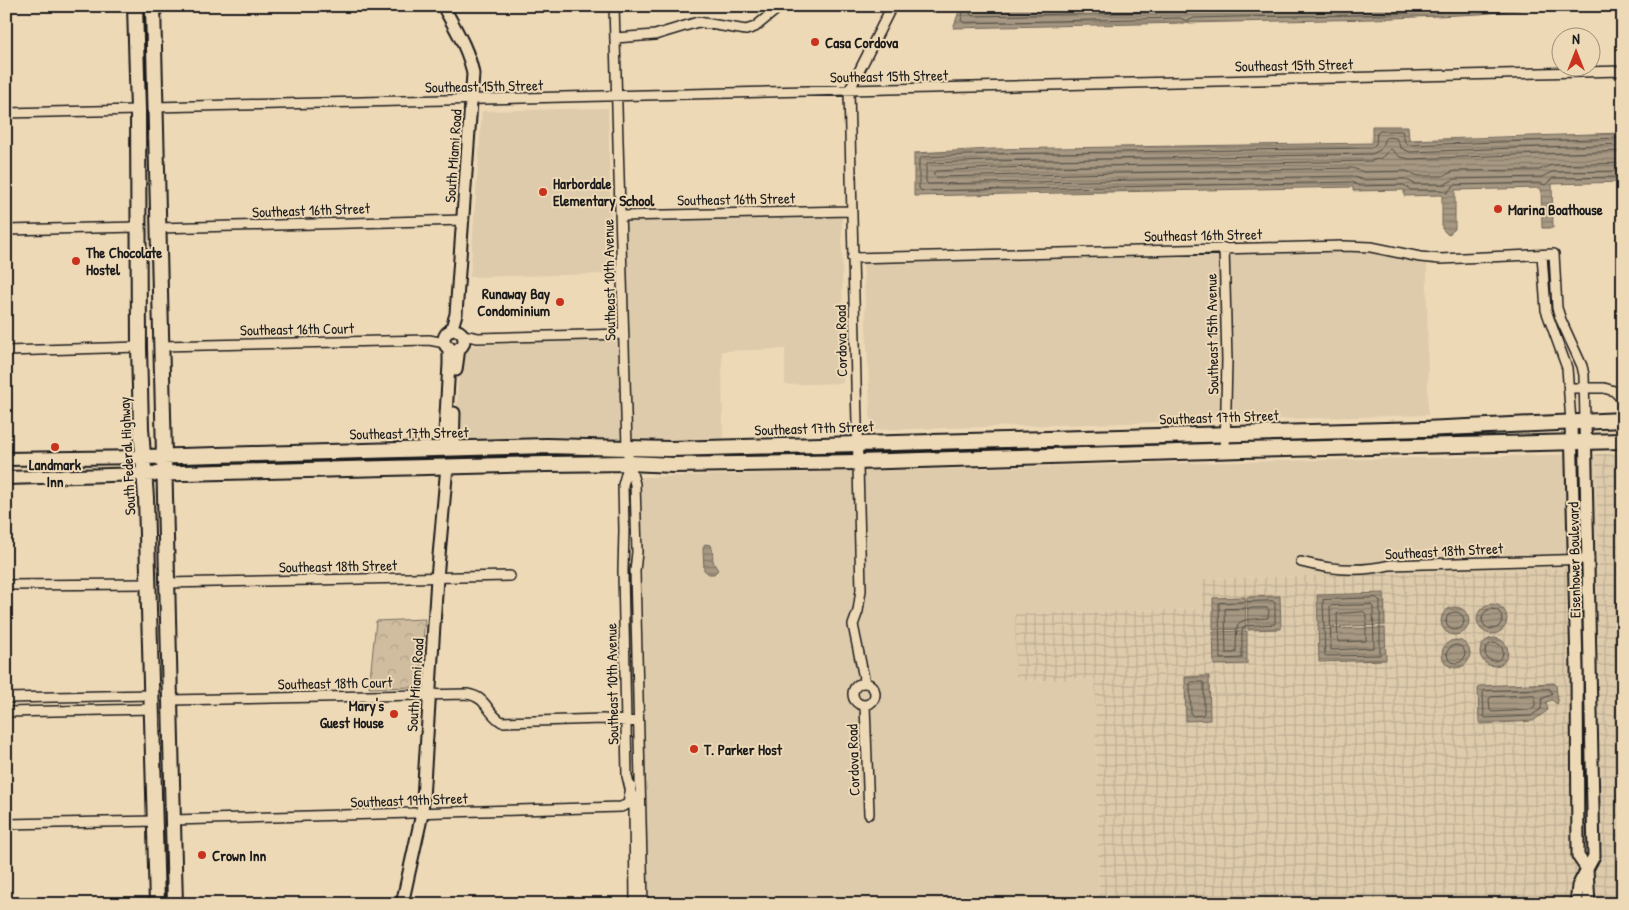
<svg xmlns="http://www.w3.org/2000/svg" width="1629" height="910" font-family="'Patrick Hand',sans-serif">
	<defs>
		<pattern id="industrial-grid" width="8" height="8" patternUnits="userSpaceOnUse" patternTransform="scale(1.25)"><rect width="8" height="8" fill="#decbac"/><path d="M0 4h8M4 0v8" fill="none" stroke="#beae93"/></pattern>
		<pattern id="forest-crowns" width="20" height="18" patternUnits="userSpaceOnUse" patternTransform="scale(1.25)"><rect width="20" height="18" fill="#d0bda0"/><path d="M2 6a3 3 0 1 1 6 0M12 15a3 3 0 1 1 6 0" fill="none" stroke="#b2a289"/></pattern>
		<pattern id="water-rules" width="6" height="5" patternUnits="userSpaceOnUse" patternTransform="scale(1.25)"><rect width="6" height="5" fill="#a69882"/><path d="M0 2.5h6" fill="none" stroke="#867b6a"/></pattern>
	</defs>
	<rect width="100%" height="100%" fill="#eed9b7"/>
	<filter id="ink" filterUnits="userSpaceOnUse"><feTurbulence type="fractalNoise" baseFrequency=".02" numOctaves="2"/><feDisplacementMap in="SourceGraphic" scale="10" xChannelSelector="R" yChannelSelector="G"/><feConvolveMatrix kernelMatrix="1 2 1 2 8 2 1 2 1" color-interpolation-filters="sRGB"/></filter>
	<g filter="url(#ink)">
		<path fill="#decbac" d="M608,108L612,274L470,277L482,111Z
			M842,217L843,383L785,385V349L722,351L723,439L455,441L460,346L627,338L624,219Z
			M1366,251L1427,262L1428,415L871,430L863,262Z
			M1596,454L1599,567L1203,579V609L1015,614L1017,681L1095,679L1099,904H648L640,477L1140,464Z"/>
		<path fill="url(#industrial-grid)" d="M1623,453V904H1099L1095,679L1016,681L1015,614L1203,609V579L1599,567L1596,454Z"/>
		<path fill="url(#forest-crowns)" stroke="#766c5e" d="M425,619L419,687L369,688L376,621Z"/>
		<path fill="url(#water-rules)" stroke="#6f6659" d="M961,6H1623V9H1527L1480,14L1373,19L953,28Z
			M1372,126H1408L1409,140L1623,133V182L1552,184L1553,228H1542L1541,188L1455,190V229L1448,235L1442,229V195L1404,196V190L1353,191V187L914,196V153L993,149L1372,143Z
			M705,544L711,545C715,556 709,558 718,570L714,574H709L704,570L703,548Z
			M1384,593L1385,625L1318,627L1317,595Z
			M1280,596L1281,629L1248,630L1247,597Z
			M1245,597L1246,629L1213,630V598Z
			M1477 619a15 15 0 1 1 30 0a15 15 0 1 1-30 0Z
			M1441 621a14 14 0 1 1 28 0a14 14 0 1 1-28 0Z
			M1385,628L1386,660L1319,662L1318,629Z
			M1247,631V664L1214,665L1213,632Z
			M1480 652a14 14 0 1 1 28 0a14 14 0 1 1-28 0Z
			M1442 654a14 14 0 1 1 28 0a14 14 0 1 1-28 0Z
			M1209,676L1210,720L1186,721L1185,677Z
			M1554,683L1556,685L1558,703L1557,704L1552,700L1546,702L1548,710L1533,721L1480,724L1479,722L1478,687L1480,686Z"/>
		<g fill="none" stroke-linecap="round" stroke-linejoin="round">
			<path stroke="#534e45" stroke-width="1" d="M965,6L961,20L964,23L1180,18L1187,21L1194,18C1298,15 1404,17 1508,6
				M972,6L970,14L973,16L1180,12L1187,13L1193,11L1408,6
				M979,6L982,9L1084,6
				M1623,138L1410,145L1405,142L1402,131H1380L1377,133L1376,144L1371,148L993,154L922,157L919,160V188L922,191L1352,182L1359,186L1404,185L1411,190H1441L1447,193L1452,187L1455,185L1539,183L1545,185L1553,178L1623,177
				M1623,144L1410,152L1401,148L1396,138C1380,136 1387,139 1380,150L1372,154L993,161L928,163L926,166V182L928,184L1352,176L1362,180L1405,179L1415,184H1445L1455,179L1542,177L1552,172L1623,171
				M1623,151L1410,159L1400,157L1391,149L1381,158L1372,161L993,168L935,171L933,174L936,177L1352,168L1364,172L1406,171L1418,176H1442L1455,171L1539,170L1552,165L1623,163
				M1377,598L1380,601V655L1325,656L1323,600Z
				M1273,601L1275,603V624L1244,626L1242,631V658L1220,659L1219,603Z
				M1371,605L1373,607L1374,648L1331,650L1330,606Z
				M1267,608L1269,610L1268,618C1234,621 1237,616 1236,652L1234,653H1226L1225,609Z
				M1482 619a10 10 0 1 1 20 0a10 10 0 1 1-20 0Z
				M1446 621a9 9 0 1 1 18 0a9 9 0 1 1-18 0Z
				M1364,612L1366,614V641L1338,642L1337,614Z
				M1485 652a9 9 0 1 1 18 0a9 9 0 1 1-18 0Z
				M1447 654a9 9 0 1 1 18 0a9 9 0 1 1-18 0Z
				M1192,682H1202L1204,683V713L1203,715L1193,716L1191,714L1190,684Z
				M1550,689L1552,694L1542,699L1541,709L1531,716L1486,718L1484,717L1483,693L1484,691Z
				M1533,695L1535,697V706L1529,710L1492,712L1490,710L1489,699L1491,697Z"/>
			<defs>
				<path id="minor" d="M614,6L627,447L629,463L635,484L637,552L635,571L643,904
					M615,38L655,35L698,22L746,30L755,27L777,9L790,6
					M155,107L1623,71
					M6,113L138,110
					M621,216L851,211
					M158,228L464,220
					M6,230L138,227
					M1224,248L1227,360L1225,450
					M1542,255L1546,310L1567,368L1571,422
					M852,258L1344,246L1371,247L1420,257L1440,259L1554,254L1557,308L1561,320L1582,366L1584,375L1585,421
					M463,335L478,338L624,334
					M161,346L429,340L445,343
					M6,351L139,347
					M1569,388H1604L1614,391L1623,400
					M629,463L623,485L624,530L623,571L627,776L634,805L635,904
					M1301,562C1331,570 1361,572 1390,565L1589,559
					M167,583L510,576
					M6,585L148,584
					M865,683L853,625L858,611L861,590L849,91L892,6
					M853 694a11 11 0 1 1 22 0a11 11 0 1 1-22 0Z
					M6,698L152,695
					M170,700L467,694C488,697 486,713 502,722L603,719L638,722
					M865,705L869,814
					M6,712L152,709
					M173,820L621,807L628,804L631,786
					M6,824L155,821"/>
				<path id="tertiary" d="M443,6C455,28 469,50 473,74L456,314L451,331
					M444 340a10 10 0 1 1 20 0a10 10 0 1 1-20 0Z
					M456,370L459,348
					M1571,422L1577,669L1578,856L1587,869L1589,904
					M444,449L449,364V347
					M453,449L454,413
					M402,904L422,814L437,578L447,466
					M1576,904L1578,886L1594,856L1585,421"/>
				<path id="secondary" d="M6,459L144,457
					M6,478L144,474"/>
				<path id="primary" d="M135,6L138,110L139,347L141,428L146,498L157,904
					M153,6L175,904
					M144,457L546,446L670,449L1424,429L1623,420
					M144,474L546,464L629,463L673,465L857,462L1243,450L1623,441"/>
			</defs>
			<use href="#minor" stroke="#1c1c1c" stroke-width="12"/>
			<use href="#tertiary" stroke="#1c1c1c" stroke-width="15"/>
			<use href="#secondary" stroke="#1c1c1c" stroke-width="16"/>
			<use href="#primary" stroke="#1c1c1c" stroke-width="18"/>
			<use href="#minor" stroke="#eed9b7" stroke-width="9"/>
			<use href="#tertiary" stroke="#eed9b7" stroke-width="11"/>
			<use href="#secondary" stroke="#eed9b7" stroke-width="12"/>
			<use href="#primary" stroke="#eed9b7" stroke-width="14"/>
		</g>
	</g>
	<g fill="#c8321e" stroke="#eed9b7" stroke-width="2">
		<circle cx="815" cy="42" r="5"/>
		<circle cx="543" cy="192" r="5"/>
		<circle cx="1498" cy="209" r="5"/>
		<circle cx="76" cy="261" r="5"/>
		<circle cx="560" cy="302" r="5"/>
		<circle cx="55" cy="447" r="5"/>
		<circle cx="394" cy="714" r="5"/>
		<circle cx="694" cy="749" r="5"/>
		<circle cx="202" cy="855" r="5"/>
	</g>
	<g text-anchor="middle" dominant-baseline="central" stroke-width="4" stroke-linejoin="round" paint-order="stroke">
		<g font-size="15" font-weight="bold" fill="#1c1c1c" stroke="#eed9b7" text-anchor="start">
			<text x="825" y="42">Casa Cordova</text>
			<text x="553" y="183">Harbordale<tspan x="553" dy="17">Elementary School</tspan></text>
			<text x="1508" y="209">Marina Boathouse</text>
			<text x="86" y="252">The Chocolate<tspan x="86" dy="17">Hostel</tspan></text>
			<text x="550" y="293" text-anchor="end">Runaway Bay<tspan x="550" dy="17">Condominium</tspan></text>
			<text x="55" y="464" text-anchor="middle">Landmark<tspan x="55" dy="17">Inn</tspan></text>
			<text x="384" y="705" text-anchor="end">Mary's<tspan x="384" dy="17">Guest House</tspan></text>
			<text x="704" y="749">T. Parker Host</text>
			<text x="212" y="855">Crown Inn</text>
		</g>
		<g font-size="15" fill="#1c1c1c" stroke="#eed9b7">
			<text transform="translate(1294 65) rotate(-1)">Southeast 15th Street</text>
			<text transform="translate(889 76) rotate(-1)">Southeast 15th Street</text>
			<text transform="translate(484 86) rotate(-1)">Southeast 15th Street</text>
			<text transform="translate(453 156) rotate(-86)">South Miami Road</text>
			<text transform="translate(736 199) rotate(-1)">Southeast 16th Street</text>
			<text transform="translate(311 210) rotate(-2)">Southeast 16th Street</text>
			<text transform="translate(1203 235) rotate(-1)">Southeast 16th Street</text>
			<text transform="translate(609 280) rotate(-91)">Southeast 10th Avenue</text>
			<text transform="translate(297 329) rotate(-1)">Southeast 16th Court</text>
			<text transform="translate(1212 334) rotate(-91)">Southeast 15th Avenue</text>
			<text transform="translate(841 341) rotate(-91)">Cordova Road</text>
			<text transform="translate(1219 417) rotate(-2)">Southeast 17th Street</text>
			<text transform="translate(814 428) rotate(-2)">Southeast 17th Street</text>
			<text transform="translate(409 433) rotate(-1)">Southeast 17th Street</text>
			<text transform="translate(127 456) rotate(-93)">South Federal Highway</text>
			<text transform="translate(1444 551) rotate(-3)">Southeast 18th Street</text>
			<text transform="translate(1574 560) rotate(-91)">Eisenhower Boulevard</text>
			<text transform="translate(338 566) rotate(-1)">Southeast 18th Street</text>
			<text transform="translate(335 683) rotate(-1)">Southeast 18th Court</text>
			<text transform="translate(612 684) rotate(-91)">Southeast 10th Avenue</text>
			<text transform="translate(415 685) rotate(-86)">South Miami Road</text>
			<text transform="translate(853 760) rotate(-92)">Cordova Road</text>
			<text transform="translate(409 800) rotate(-2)">Southeast 19th Street</text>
		</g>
	</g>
	<rect width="1629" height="910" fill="none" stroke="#eed9b7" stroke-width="25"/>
	<rect x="12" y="12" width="1604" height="885" fill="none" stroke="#1c1c1c" stroke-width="2" filter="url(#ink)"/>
	<g transform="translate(1576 52)"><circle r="24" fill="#eed9b7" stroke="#9a8d79"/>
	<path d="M0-4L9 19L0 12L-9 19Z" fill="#c8321e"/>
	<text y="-8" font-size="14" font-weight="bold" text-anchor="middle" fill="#1c1c1c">N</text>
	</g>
</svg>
